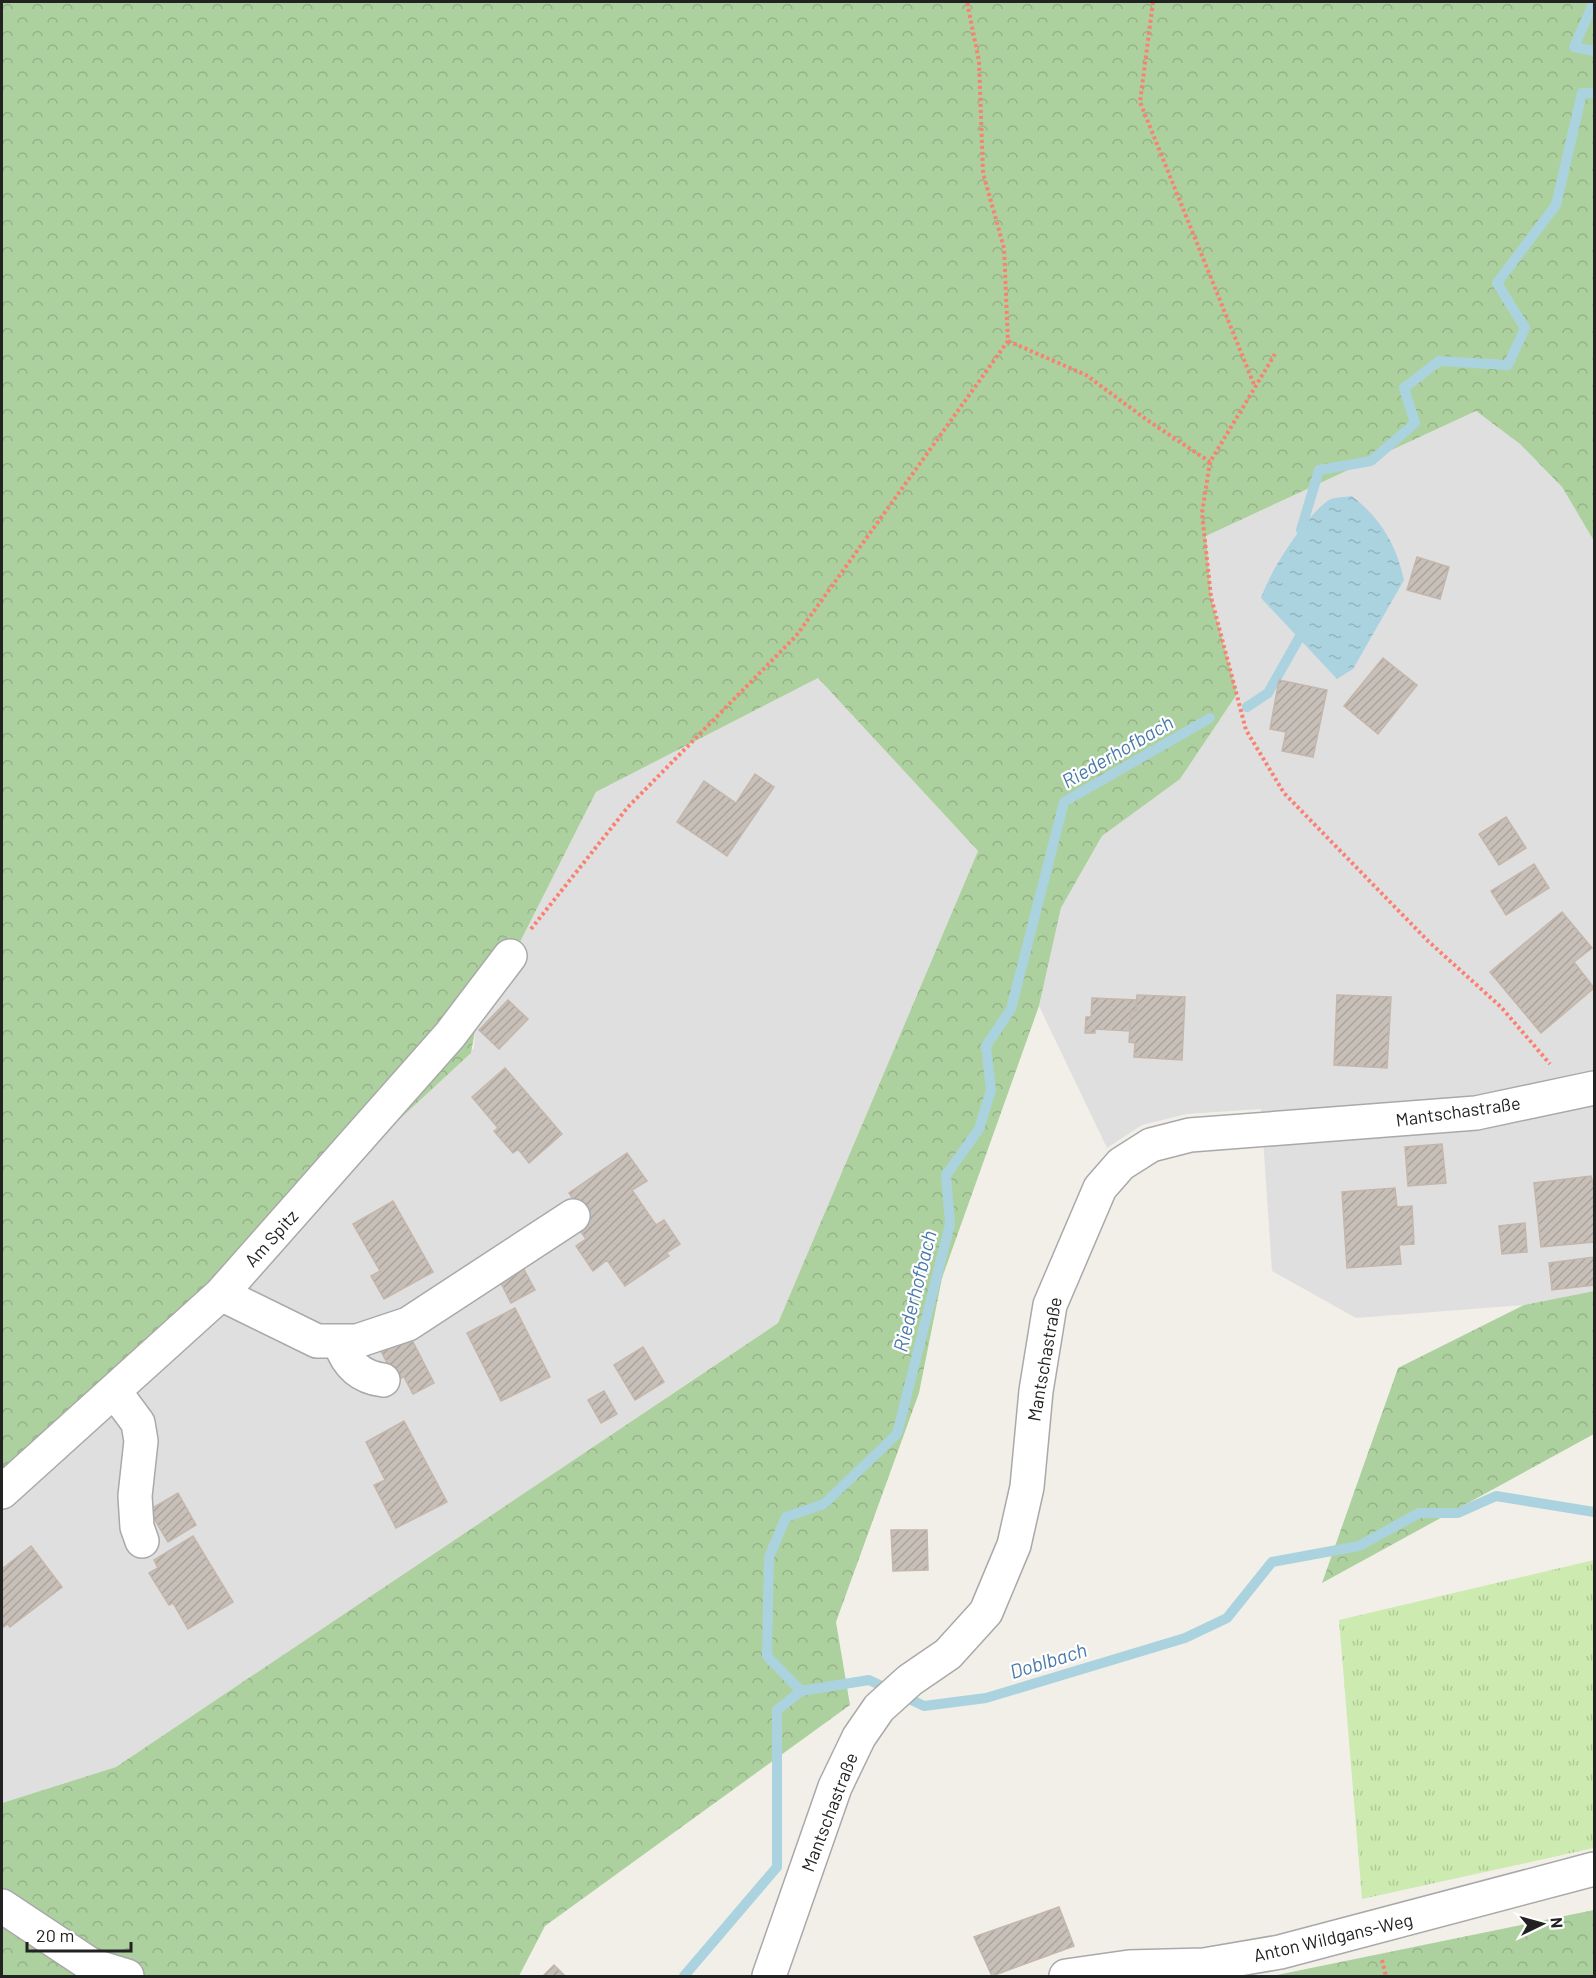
<svg xmlns="http://www.w3.org/2000/svg" width="1596" height="1978" font-family="Barlow,sans-serif">
	<defs>
		<pattern id="grass-tufts" width="24" height="20" patternUnits="userSpaceOnUse" patternTransform="scale(1.5)"><rect width="24" height="20" fill="#cdebb0"/><path d="M3 7l-1-3M5 7V3M7 7l1-3M15 17l-1-3M17 17v-4M19 17l1-3" fill="none" stroke="#b0c997"/></pattern>
		<pattern id="forest-crowns" width="20" height="18" patternUnits="userSpaceOnUse" patternTransform="scale(1.5)"><rect width="20" height="18" fill="#add19e"/><path d="M2 6a3 3 0 1 1 6 0M12 15a3 3 0 1 1 6 0" fill="none" stroke="#95b388"/></pattern>
		<pattern id="water-ripples" width="26" height="14" patternUnits="userSpaceOnUse" patternTransform="scale(1.5)"><rect width="26" height="14" fill="#aad3df"/><path d="M2 4q2-2 4 0t4 0M15 11q2-2 4 0t4 0" fill="none" stroke="#92b5bf"/></pattern>
		<pattern id="building-hatch" width="6" height="6" patternUnits="userSpaceOnUse" patternTransform="scale(1.5)"><rect width="6" height="6" fill="#c7bfb8"/><path d="M-1 1l2-2M0 6l6-6M5 7l2-2" fill="none" stroke="#aba49e"/></pattern>
	</defs>
	<rect width="100%" height="100%" fill="#f2efe9"/>
	<path fill="#e0dfdf" d="M1476,411L1520,444L1562,487L1594,541V1291L1524,1305L1356,1318L1272,1271L1261,1109L1187,1114L1142,1125L1107,1148L1039,1006L1061,908L1102,836L1180,778L1237,694L1211,597L1206,536Z
		M818,678L978,851L778,1323L116,1767L2,1803V1507L58,1435L474,1048L475,1031L596,792Z"/>
	<path fill="url(#grass-tufts)" d="M1594,1560V1848L1362,1899L1339,1620Z"/>
	<path fill="url(#forest-crowns)" d="M2,2H1594V541L1562,487L1520,444L1476,411L1206,536L1211,597L1237,694L1180,779L1102,836L1061,908L1039,1006L942,1278L919,1393L836,1622L850,1705L545,1926L519,1976H2V1803L116,1767L778,1323L978,851L818,678L596,792L475,1031L471,1053L58,1435L2,1507Z
		M1594,1291V1434L1322,1583L1398,1368L1524,1305Z
		M1594,1910V1976H1272Z"/>
	<path fill="url(#water-ripples)" d="M1352,496C1381,519 1396,544 1404,580L1353,669L1337,679L1261,598C1270,571 1305,516 1329,500C1334,497 1345,497 1352,496Z"/>
	<g fill="none" stroke-linecap="round" stroke-linejoin="round">
		<path stroke="#aad3df" stroke-width="10" d="M1594,2L1574,47L1594,51
			M1301,530L1319,470L1371,461L1415,423L1404,388L1439,361L1508,365L1525,328L1497,283L1556,205L1582,93H1594
			M1247,707L1268,693L1299,638
			M801,1691L767,1656L769,1557L786,1517L824,1504L897,1434L950,1224L946,1175L979,1129L991,1090L986,1046L1011,1009L1064,802L1210,718
			M684,1976L777,1867V1710L801,1691L869,1680L924,1706L986,1698L1185,1638L1227,1618L1272,1562L1359,1546L1419,1513H1458L1496,1496L1594,1512"/>
	</g>
	<path fill="url(#building-hatch)" stroke="#c4b6ab" stroke-width="1.5" d="M1417,557L1449,567L1440,599L1407,590Z
		M1383,658L1417,685L1378,734L1344,706Z
		M1279,680L1327,690L1313,757L1282,751L1286,732L1270,729Z
		M755,774L774,787L727,856L677,822L704,781L736,803Z
		M1506,817L1526,848L1499,865L1479,834Z
		M1534,864L1549,888L1506,915L1491,891Z
		M1562,912L1592,948L1574,962L1594,988L1541,1033L1490,972Z
		M1137,995L1185,997L1182,1060L1134,1057L1135,1043L1129,1042L1131,1011H1136Z
		M1337,995L1391,997L1387,1068L1334,1065Z
		M1092,998L1137,1000L1136,1011H1131L1130,1031L1095,1029V1033H1085L1086,1017H1091Z
		M508,1000L528,1019L499,1049L479,1030Z
		M505,1068L562,1134L529,1163L518,1149L513,1153L494,1131L498,1128L472,1097Z
		M1442,1144L1446,1183L1408,1186L1405,1147Z
		M627,1153L647,1181L632,1190L656,1225L664,1220L680,1244L666,1253L669,1256L625,1286L607,1260L593,1271L576,1246L586,1239L577,1226L587,1219L569,1193Z
		M1591,1176L1594,1188V1242L1541,1247L1534,1183Z
		M1395,1188L1397,1207L1412,1206L1414,1244L1399,1245L1401,1264L1347,1268L1342,1192Z
		M393,1201L433,1272L384,1299L371,1276L380,1271L353,1224Z
		M1525,1223L1527,1252L1502,1254L1499,1226Z
		M1594,1257V1285L1552,1290L1549,1263Z
		M521,1264L535,1290L511,1303L498,1277Z
		M515,1308L550,1377L501,1401L467,1333Z
		M410,1336L434,1383L413,1394L404,1377L396,1380L381,1351Z
		M643,1347L664,1382L635,1400L614,1365Z
		M604,1391L617,1414L601,1423L588,1400Z
		M404,1421L447,1502L396,1528L374,1485L385,1480L366,1442Z
		M178,1493L196,1525L168,1542L149,1510Z
		M891,1530H927L928,1570L893,1571Z
		M193,1536L233,1602L188,1629L173,1603L169,1605L149,1573L158,1568L154,1560Z
		M31,1546L62,1587L10,1627L8,1624L2,1628V1569Z
		M1059,1907L1074,1946L992,1976L974,1937Z
		M554,1965L565,1976H543Z"/>
	<g fill="none" stroke-linecap="round" stroke-linejoin="round">
		<defs>
			<path id="minor" d="M221,1294L317,1341H357L408,1324L573,1216
				M340,1343C347,1364 360,1377 383,1380
				M115,1392L138,1423L141,1441L135,1496L137,1527L142,1541
				M2,1492L221,1294L450,1035L510,956
				M2,1906L91,1965L127,1976
				M769,1976L835,1787L859,1737L879,1708L910,1680L948,1654L986,1612L1014,1545L1027,1487L1036,1391L1050,1305L1100,1188L1121,1164L1151,1145L1190,1135L1476,1113L1594,1088
				M1066,1976L1129,1967L1204,1965L1280,1952L1594,1869"/>
		</defs>
		<use href="#minor" stroke="#a9a9a9" stroke-width="36"/>
		<path stroke="#fa8072" stroke-width="4" stroke-dasharray="3 3" stroke-linecap="butt" d="M1153,2L1140,102L1255,387
			M1008,341L1086,375L1147,420L1210,462
			M1275,354L1210,462L1202,513L1211,597L1246,730L1284,793L1428,941L1501,1007L1550,1064
			M531,929L628,807L796,636L1008,341L1004,248L983,173L979,61L967,2
			M1382,1960L1386,1976"/>
		<use href="#minor" stroke="#fff" stroke-width="33"/>
	</g>
	<g text-anchor="middle" dominant-baseline="central" stroke-width="4.5" stroke-linejoin="round" paint-order="stroke">
		<g font-size="18" fill="#222" stroke="#fff">
			<text transform="translate(1458 1111) rotate(-8)">Mantschastraße</text>
			<text transform="translate(271 1238) rotate(-48)">Am Spitz</text>
			<text transform="translate(1044 1359) rotate(-80)">Mantschastraße</text>
			<text transform="translate(829 1812) rotate(-69)">Mantschastraße</text>
			<text transform="translate(1333 1937) rotate(-13)">Anton Wildgans-Weg</text>
		</g>
		<g font-size="20" font-style="italic" fill="#4a7aab" stroke="#fff">
			<text transform="translate(1117 751) rotate(-30)">Riederhofbach</text>
			<text transform="translate(914 1291) rotate(-76)">Riederhofbach</text>
			<text transform="translate(1048 1660) rotate(-17)">Doblbach</text>
		</g>
	</g>
	<rect width="1596" height="1978" fill="none" stroke="#222222" stroke-width="6"/>
	<g transform="translate(1542 1924) rotate(85)" stroke="#ffffff" stroke-width="4.5" paint-order="stroke">
	<path d="M0-4.5L10 22L0 15L-10 22Z" fill="#222222"/>
	<text y="-9" font-size="16" font-weight="bold" text-anchor="middle" fill="#222222">N</text>
	</g>
	<path d="M27 1942v9h104v-9" fill="none" stroke="#222222" stroke-width="3"/>
	<text x="36" y="1942" font-size="18" fill="#222222" stroke="#ffffff" stroke-width="4.5" paint-order="stroke">20 m</text>
</svg>
